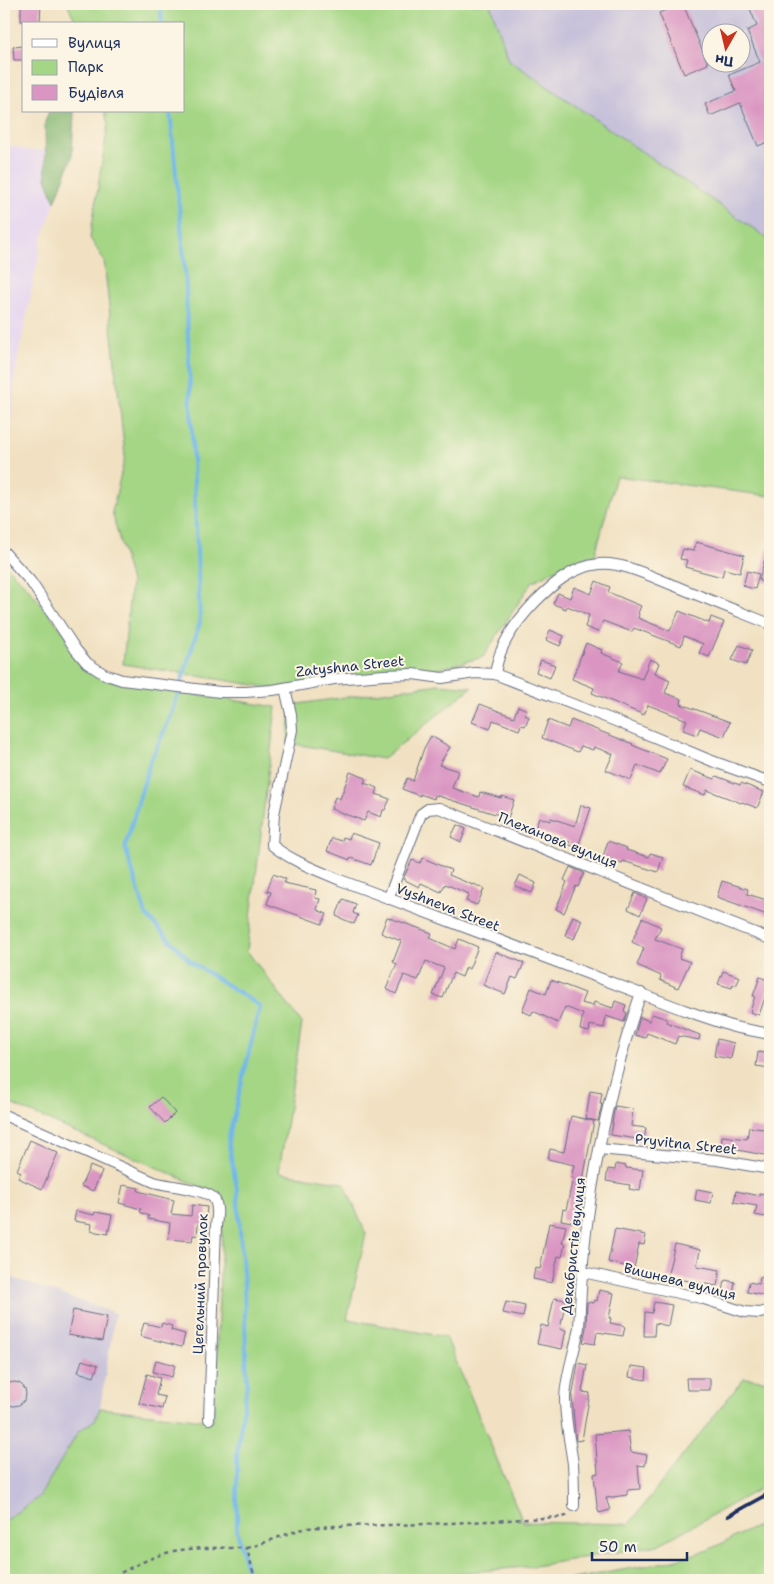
<svg xmlns="http://www.w3.org/2000/svg" width="774" height="1584" font-family="'Shantell Sans',sans-serif">
	<rect width="100%" height="100%" fill="#fcf5e5"/>
	<filter id="ink" filterUnits="userSpaceOnUse"><feTurbulence type="fractalNoise" baseFrequency=".02" numOctaves="2"/><feDisplacementMap in="SourceGraphic" scale="10" xChannelSelector="R" yChannelSelector="G"/><feConvolveMatrix kernelMatrix="1 2 1 2 8 2 1 2 1" color-interpolation-filters="sRGB"/></filter>
	<filter id="wash" filterUnits="userSpaceOnUse"><feTurbulence type="fractalNoise" baseFrequency=".0096" numOctaves="4" result="noise"/><feDisplacementMap in="SourceGraphic" scale="20" xChannelSelector="R" yChannelSelector="G"/><feGaussianBlur stdDeviation="1.12" result="paint"/><feColorMatrix in="noise" values="0 0 0 0 0 0 0 0 0 0 0 0 0 0 0 0 0 1.4 0 .05"/><feComposite in="paint" operator="in"/></filter>
	<g filter="url(#wash)">
		<rect width="100%" height="100%" fill="#f1e1c2"/>
		<path fill="#e4d3f2" d="M4,144L31,151L45,150L46,178L55,202L42,239L15,372L11,418L4,444Z"/>
		<path fill="#c6c0da" fill-rule="evenodd" d="M490,4H770V240L509,60ZM712,32H742V62H712Z
			M4,1275L115,1313L100,1408L95,1420L79,1431L39,1497L4,1521Z"/>
		<path fill="#a5d685" stroke="#608272" d="M67,4H490L509,60L770,240V496L616,476L595,555L572,561L532,582L483,657L442,668L273,688L123,664L131,582L112,512L125,456L104,260L90,238L108,125L105,111H184V24H77Z
			M4,564L27,587L102,679L276,707L247,951L302,1023L279,1172L344,1183L366,1234L347,1319L446,1337L523,1522L629,1524L744,1378L770,1381V1483L658,1545L535,1566L383,1580H4V1521L39,1497L79,1431L95,1420L100,1408L213,1421L224,1197L4,1101Z
			M439,684L472,687L383,759L288,743L291,705Z
			M770,1520V1578L768,1580H567L666,1562L708,1550Z"/>
		<path fill="#84b772" stroke="#507368" d="M49,111H74L72,157L55,202L46,178L45,122Z"/>
		<g fill="none" stroke-linecap="round" stroke-linejoin="round">
			<path stroke="#72b8e9" stroke-width="4" d="M160,4L162,24
				M170,111L185,268L200,622L171,716L150,762L125,847L146,915L191,962L260,1006L228,1140L237,1189L244,1287L247,1383L237,1452V1530L249,1580"/>
		</g>
		<g id="blocks">
			<path fill="#da95c2" d="M21,4H41L40,22L21,21Z
				M682,4H683L708,64L684,74L659,13Z
				M748,4H770V141L758,146L740,103L710,116L705,104L736,91L729,75L760,62L747,31L757,26Z
				M24,46V60H14L13,47Z
				M696,542L744,555L740,573L724,569L722,577L685,567L687,560L680,559L683,549L693,551Z
				M767,550H770V584L759,581Z
				M747,571L759,574L755,589L743,586Z
				M596,581L610,587L608,592L641,606L638,613L639,614L638,618L670,631L679,611L709,623L711,617L724,622L709,657L699,653L703,644L684,636L681,646L634,628L632,632L603,621L598,632L585,627L589,615L567,606L566,609L553,604L558,593L570,598L574,587L591,594Z
				M550,630L564,636L560,646L546,640Z
				M586,643L602,650L601,653L623,662L619,671L642,679L650,659L659,663L655,673L670,680L665,693L682,699L681,704L730,722L724,737L700,728L697,735L683,730L687,720L648,705L644,715L592,693L594,688L572,679Z
				M739,645L752,650L746,665L732,660Z
				M541,660L555,665L550,678L536,672Z
				M480,704L514,717L518,706L527,710L525,715L529,717L525,726L521,725L519,730L493,720L490,729L472,722Z
				M548,720L568,728L571,720L633,744L632,745L667,759L660,774L637,765L631,780L606,770L613,754L594,747L593,750L581,746L578,752L542,738Z
				M431,736L450,747L439,765L458,771L452,788L479,797L480,792L501,798L502,796L514,800L508,818L435,795L434,799L420,794V796L402,789L407,778L413,781L424,748Z
				M690,770L715,779L716,776L740,785L741,783L764,792L757,808L742,802L741,803L707,790L705,795L683,787Z
				M350,772L366,778L364,783L378,788L376,794L390,799L385,810H383L381,817L368,812L364,821L331,809L335,797L340,799Z
				M581,805L591,808L578,847L569,845L570,842L535,830L539,817L550,821L551,818L575,826Z
				M457,825L466,829L461,842L451,837Z
				M351,833L379,843L371,865L351,858L350,860L327,851L332,838L342,841L343,837L349,839Z
				M608,841L627,848L626,850L649,857L650,853L663,857L658,872L623,861L622,863L603,857Z
				M423,858L451,870L449,875L473,885L474,884L484,889L477,905L466,901L469,894L445,884L441,892L421,883L419,887L403,879L412,860L420,863Z
				M570,867L584,873L578,887L576,886L564,913L556,909L567,882L564,880Z
				M273,874L286,879L284,883L316,890L315,898L320,899L317,910L327,914L322,924L267,904L271,892L267,891Z
				M520,875L536,883L532,893L515,886Z
				M722,881L748,889L747,894L770,901V916L717,897Z
				M635,893L647,899L640,915L628,909Z
				M343,899L356,904L353,913L358,915L354,924L336,916Z
				M573,916L582,920L574,939L565,935Z
				M387,917L432,933L430,938L455,949L459,939L478,947L469,969L466,967L462,977L453,973L443,998L433,995L444,968L426,961L418,980L404,975L396,994L386,989L397,964L393,962L401,941L381,933Z
				M642,918L661,927L655,939L682,949L679,958L690,962L678,988L660,980L661,976L637,965L644,948L632,942Z
				M496,952L524,963L517,979L512,977L505,994L483,985Z
				M723,971L740,977L736,986L733,984L732,988L718,984Z
				M760,977L770,981V983L759,1015L750,1012L755,996H753Z
				M551,980L585,993L581,1003L593,1006L594,1002L613,1008L615,1001L626,1005L624,1011L627,1013L624,1022L606,1016L604,1028L590,1025L589,1032L580,1030L583,1014L565,1007L558,1023L533,1011L531,1015L522,1011L531,988L546,994Z
				M652,1014L667,1019L666,1022L700,1035L699,1040L678,1036L675,1044L647,1033L645,1038L635,1035L640,1017L649,1021Z
				M717,1039L734,1043L731,1059L714,1056Z
				M758,1052L770,1054V1068L756,1066Z
				M590,1091L602,1093L600,1104H602L598,1121L586,1119Z
				M161,1097L175,1113L165,1123L150,1107Z
				M615,1106L633,1109L631,1126L646,1128L644,1140L611,1135L613,1123H612Z
				M571,1116L594,1121L584,1175L583,1188H584L577,1223L561,1220L563,1209L566,1210L573,1178H571L574,1165L548,1159L550,1149L564,1152Z
				M749,1127L770,1130V1156L721,1147L722,1136L747,1139Z
				M30,1140L58,1153L42,1189L18,1178L21,1172L17,1170Z
				M616,1164L626,1166V1168L643,1170L640,1191L629,1189L630,1185L606,1181L608,1169L615,1170Z
				M90,1166L102,1171L93,1191L81,1186Z
				M123,1185L139,1188L138,1191L174,1200L171,1214L191,1216L192,1205L207,1207L205,1225L198,1224L197,1236L193,1235L192,1241L168,1239L170,1223L148,1219L149,1216L140,1212L141,1209L119,1203Z
				M697,1189L713,1192L711,1203L695,1200Z
				M736,1191L759,1196V1193L770,1195L765,1217L755,1215L757,1206L734,1202Z
				M76,1211L94,1215L95,1212L112,1215L108,1234L91,1231L92,1224L74,1221Z
				M549,1223L566,1226L562,1243L565,1244L562,1257L558,1256L552,1283L533,1279L535,1268L540,1269Z
				M615,1229L646,1235L644,1245L639,1244L634,1268L608,1262Z
				M675,1244L700,1250L697,1266L720,1270L717,1286L667,1277Z
				M760,1277L770,1279V1297L747,1292L749,1282L759,1284Z
				M725,1280L735,1282L733,1294L723,1292Z
				M599,1290L614,1293L609,1318H611L610,1323L625,1326L623,1336L597,1332L595,1344L583,1342L586,1328L587,1302L594,1303V1300L597,1301Z
				M554,1298L566,1300L560,1329L566,1330L562,1349L537,1344L541,1325L548,1327Z
				M506,1302L525,1306L523,1317L503,1313Z
				M654,1302L672,1305L668,1326L655,1323L654,1336H644L645,1312L652,1313Z
				M73,1310L107,1317L102,1341L68,1335Z
				M144,1323L161,1327L162,1323L172,1326L171,1330L185,1334L182,1347L140,1336Z
				M82,1360L98,1365L94,1377L78,1372Z
				M156,1360L175,1365L172,1377L153,1372Z
				M578,1363L587,1365L582,1392L590,1393L582,1440L576,1441L572,1398Z
				M631,1366L647,1368L646,1380L629,1377Z
				M147,1374L160,1378L156,1395L165,1397L162,1409L139,1403Z
				M686,1378H710V1390H687Z
				M2 1394a12 12 0 1 1 24 0a12 12 0 1 1-24 0Z
				M628,1431L631,1452L647,1455L645,1466L638,1465L640,1489L627,1490V1495L606,1498L610,1510L599,1513L597,1506L594,1474L598,1473L595,1434Z"/>
		</g>
	</g>
	<g filter="url(#ink)">
		<use href="#blocks" fill-opacity="0" stroke="#666d81" stroke-width="1"/>
		<g fill="none" stroke-linecap="round" stroke-linejoin="round">
			<defs>
				<path id="street" d="M4,552L31,582L76,650L87,663L104,674L122,680L220,692H246L273,690L334,679L384,675L413,674L442,678L475,673L495,674L613,720L712,761L770,782
					M495,674C499,645 515,623 535,602C553,584 572,567 599,564C622,561 656,579 678,587C709,600 740,612 770,624
					M285,688L291,714L292,730L274,814L272,845C291,861 317,870 340,880L684,1010L734,1027L770,1034
					M388,899L421,814L428,809L439,808L770,939
					M4,1115L154,1182C167,1186 208,1189 214,1199C219,1206 217,1218 216,1226L209,1419
					M599,1149L717,1160L770,1169
					M583,1272L701,1298L745,1312L760,1313L770,1310
					M574,1506C574,1492 574,1478 573,1464C570,1442 565,1421 565,1398C566,1373 575,1352 579,1327C581,1292 582,1258 587,1224C597,1146 615,1068 641,993"/>
			</defs>
			<use href="#street" stroke="#666d81" stroke-width="12"/>
			<path stroke="#666d81" stroke-width="2.5" stroke-dasharray="4 4" stroke-linecap="butt" d="M247,1548C268,1543 287,1532 308,1528C335,1525 362,1526 388,1525C446,1524 505,1520 563,1517L569,1515
				M107,1580C128,1569 157,1553 180,1550C202,1547 225,1548 247,1548L254,1575"/>
			<use href="#street" stroke="#fff" stroke-width="10"/>
			<path stroke="#1b2f5e" stroke-width="4" d="M728,1516L770,1493"/>
		</g>
	</g>
	<g text-anchor="middle" dominant-baseline="central" stroke-width="4" stroke-linejoin="round" paint-order="stroke">
		<g font-size="14" fill="#1b2f5e" stroke="#fcf5e5">
			<text transform="translate(350 666) rotate(-6)">Zatyshna Street</text>
			<text transform="translate(558 840) rotate(22)">Плеханова вулиця</text>
			<text transform="translate(448 907) rotate(21)">Vyshneva Street</text>
			<text transform="translate(686 1144) rotate(6)">Pryvitna Street</text>
			<text transform="translate(573 1246) rotate(-84)">Декабристів вулиця</text>
			<text transform="translate(680 1281) rotate(14)">Вишнева вулиця</text>
			<text transform="translate(200 1284) rotate(-88)">Цегельний провулок</text>
		</g>
	</g>
	<rect width="774" height="1584" fill="none" stroke="#fcf5e5" stroke-width="20"/>
	<rect x="22" y="22" width="162" height="90" fill="#fcf5e5" stroke="#a2a6af"/>
	<rect x="32" y="39" width="25" height="8" fill="#ffffff" stroke="#a2a6af"/>
	<text x="68" y="48" font-size="15" fill="#1b2f5e">Вулиця</text>
	<rect x="32" y="60" width="25" height="15" fill="#a5d685" stroke="#a2a6af"/>
	<text x="68" y="72" font-size="15" fill="#1b2f5e">Парк</text>
	<rect x="32" y="85" width="25" height="15" fill="#da95c2" stroke="#a2a6af"/>
	<text x="68" y="98" font-size="15" fill="#1b2f5e">Будівля</text>
	<g transform="translate(726 48) rotate(188)"><circle r="24" fill="#fcf5e5" stroke="#a2a6af"/>
	<path d="M0-4L9 19L0 12L-9 19Z" fill="#c8321e"/>
	<text y="-8" font-size="14" font-weight="bold" text-anchor="middle" fill="#1b2f5e">Пн</text>
	</g>
	<path d="M592 1552v8h95v-8" fill="none" stroke="#1b2f5e" stroke-width="2.5"/>
	<text x="599" y="1552" font-size="15" fill="#1b2f5e" stroke="#fcf5e5" stroke-width="4" paint-order="stroke">50 m</text>
</svg>
